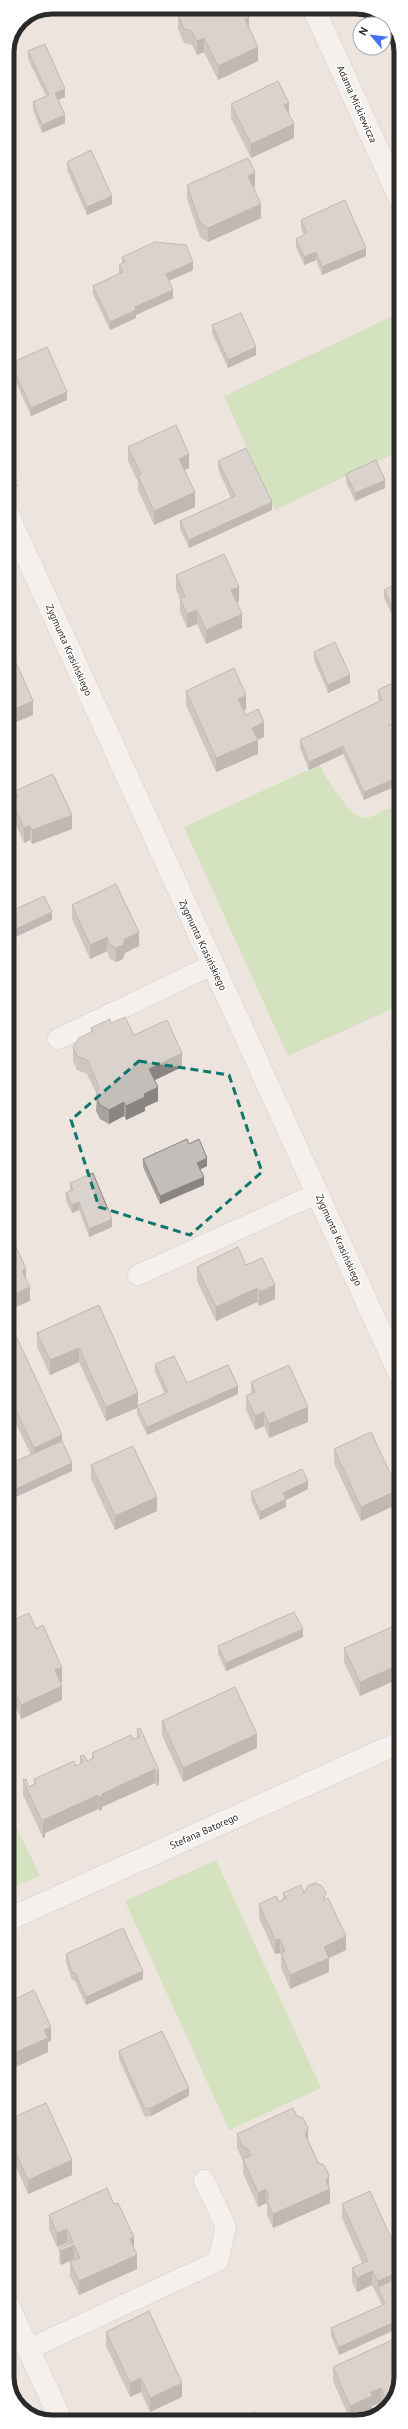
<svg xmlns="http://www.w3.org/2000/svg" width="408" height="2429" font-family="'PT Sans',sans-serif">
	<rect width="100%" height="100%" fill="#ece4dd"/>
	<path fill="#b9e09c" d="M401,312V450L275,510L224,396Z
		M319,765C326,777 352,821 366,818C381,815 383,806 401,809V1005L288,1056L184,827Z
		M7,1808L40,1876L7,1890Z
		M216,1860L321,2088L229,2130L125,1901Z"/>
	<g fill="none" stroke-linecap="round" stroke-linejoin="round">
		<defs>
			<path id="service" d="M58,1039L212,965
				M138,1275L318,1193
				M29,2349L218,2261L226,2227L204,2180"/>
			<path id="minor" d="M313,7L401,201
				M7,513L401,1377
				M7,1920L401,1742
				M7,2303L62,2422"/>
		</defs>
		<use href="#service" stroke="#cbd0db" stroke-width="22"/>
		<use href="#minor" stroke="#cbd0db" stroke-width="24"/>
		<path stroke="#c3c3c3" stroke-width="2.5" stroke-dasharray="3 2" stroke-linecap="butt" d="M7,461L19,487"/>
		<use href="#service" stroke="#fff" stroke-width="20"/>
		<use href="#minor" stroke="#fff" stroke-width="22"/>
	</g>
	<path fill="#a9a3a0" d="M177,7H244L249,28L258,61L218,80L204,52L197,55L192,45L184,43L178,29V14L177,10Z
		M28,51L65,97L58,100L65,123L42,133L33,110V102L46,96L28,59Z
		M231,104L289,115L294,138L251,158L231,118Z
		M67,162L112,204L87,215L67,170Z
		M187,185L255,187L253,188L261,218L208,242L200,237L187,199Z
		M301,220L366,256L322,275L316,260L304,265L296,247V239L304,235L301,228Z
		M122,257L193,270L169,281L173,298L136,315V318L110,330L93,294V286L119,274V265L122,263Z
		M212,325L256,355L228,368L212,333Z
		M11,363L67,400L31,416L11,371Z
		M128,447L189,468L184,470L195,507L154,525L138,490V482L128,461Z
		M218,461L272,510L189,548L180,529V521L231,498L218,469Z
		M346,474L385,488L355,501L346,482Z
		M176,575L239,602H237L242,628L206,644L197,624L187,628L180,612V598L176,590Z
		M401,582V611L392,615L384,598V590Z
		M314,652L350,683L328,693L314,660Z
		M388,685L364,800L343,754L309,770L300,748V740L379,701L378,698V690Z
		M186,691L246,709L244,710L246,715L264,737L258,740V754L216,772L186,705Z
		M15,791L72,829L32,844L30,840L24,843L12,815V801L15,800Z
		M72,905L139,946L125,953L123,959L116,962L110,959L107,951L90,959L72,919Z
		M111,1023L134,1035L182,1067L154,1080L158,1101L145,1107V1111L126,1120L124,1116L109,1124L100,1119L96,1111L97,1095L87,1074L77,1070L73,1061V1047L91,1032V1028Z
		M401,1038V1074L392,1056V1042Z
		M189,1144L207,1166L200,1169L204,1185L160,1204L143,1167V1159Z
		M70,1183L112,1227L89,1237L79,1210L72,1213L66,1201V1193L70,1191Z
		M246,1265L275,1299L259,1306L257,1302L216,1321L197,1281V1267Z
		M99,1305L138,1406L165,1394L155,1372V1364L187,1383L238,1394L147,1435L137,1414V1408L106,1421L79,1362L50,1375L37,1347V1333Z
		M7,1325L62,1441L72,1471L9,1500L7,1496V1465L31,1455L7,1405Z
		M251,1382L308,1422L269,1438L264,1426L255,1430L246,1410V1396L251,1394Z
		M334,1449L398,1504L361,1521L334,1463Z
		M91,1465L157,1511L115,1530L91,1479Z
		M308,1489L286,1500V1507L260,1520L251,1500V1492Z
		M7,1623L36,1629L62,1682H60L62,1700L21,1719L7,1688Z
		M401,1623L360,1696L344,1662V1648Z
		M303,1637L226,1671L218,1654V1646Z
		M162,1721L257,1748L183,1782L162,1735Z
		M137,1729L159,1771V1785L157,1786L155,1783L102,1807V1810L99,1811L98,1809L45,1833V1837L43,1838L23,1795V1780L29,1787L34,1784V1779L76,1766L80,1764V1756L87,1761L92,1758V1753L137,1738Z
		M283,1893H304L326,1900L346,1950L329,1958V1972L290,1989L281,1967V1955L280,1953L275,1954L259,1918V1904L279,1902L283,1899Z
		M66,1954L143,1979L86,2005L75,1981L72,1980L66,1962Z
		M119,2051L189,2096L151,2116L145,2117L119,2059Z
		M7,2120L72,2175L28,2194L7,2147Z
		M237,2134L308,2139L329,2186L330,2203L273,2228L267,2215V2205L266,2203L258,2207L243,2173V2161L237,2148Z
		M342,2204L401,2327L339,2355L331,2336V2328L382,2305L372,2285L357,2292L352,2282V2268L362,2263L342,2218Z
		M49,2215L134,2248L137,2269L79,2295L70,2276V2262L75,2260L74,2259L61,2265L59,2262V2248L68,2244L67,2243L57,2247L49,2229Z
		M106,2332L182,2397L150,2412L141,2392L130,2397L106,2346Z
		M401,2336L390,2407L385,2409L381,2402L372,2406V2410L350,2420L333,2381V2367Z"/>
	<path fill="#898582" d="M249,17V31L245,19Z
		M204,38V52L197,55V41Z
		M258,47V61L218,80V66Z
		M65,89V97L55,101V93Z
		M289,103V117L284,105Z
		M65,115V123L42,133V125Z
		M294,124V138L251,158V144Z
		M255,172V187L248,190V176Z
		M112,196V204L87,215V207Z
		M261,204V218L208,242V228Z
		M366,248V256L322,275V267Z
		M316,252V260L304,265V257Z
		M193,262V270L166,282V274Z
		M173,290V298L136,315V318L110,330V322L135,307Z
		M256,347V355L228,368V360Z
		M67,392V400L31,416V408Z
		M189,454V468L179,473V459Z
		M385,480V488L355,501V493Z
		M195,492V507L154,525V511Z
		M272,502V510L189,548V540Z
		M239,587V602L231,604V590Z
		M401,603V611L392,615V607Z
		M197,610V624L187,628V614Z
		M242,614V628L206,644V630Z
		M350,675V683L328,693V685Z
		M246,695V709L238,713V699Z
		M33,701V715L7,726V712Z
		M264,722V737L252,742V728Z
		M258,740V754L216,772V758Z
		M343,746V754L309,770V762Z
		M401,776V784L364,800V792Z
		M72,815V829L32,844V830Z
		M30,826V840L24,843V828Z
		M52,912V920L7,941V933Z
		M139,932V946L125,953L123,959L116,962V948L125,939Z
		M107,937V951L90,959V945Z
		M182,1053V1067L149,1083V1069Z
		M158,1087V1101L145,1107V1111L126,1120V1106L144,1094Z
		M124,1102V1116L109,1124V1110Z
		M207,1158V1166L197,1171V1163Z
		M204,1177V1185L160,1204V1196Z
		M79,1202V1210L72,1213V1205Z
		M112,1219V1227L89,1237V1229Z
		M26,1269V1283L22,1271Z
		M275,1285V1299L259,1306V1292Z
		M30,1287V1301L7,1311V1297Z
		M257,1288V1302L216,1321V1307Z
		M79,1348V1362L50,1375V1360Z
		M238,1386V1394L147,1435V1427Z
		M138,1393V1407L137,1406V1408L106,1421V1407Z
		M308,1407V1422L269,1438V1424Z
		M264,1412V1426L255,1430V1416Z
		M62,1435V1449L34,1462V1448Z
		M72,1463V1471L9,1500V1492Z
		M308,1481V1489L286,1500V1507L260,1520V1512L283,1493Z
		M398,1490V1504L361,1521V1507Z
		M157,1497V1511L115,1530V1516Z
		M303,1629V1637L226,1671V1663Z
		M401,1664V1678L360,1696V1682Z
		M62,1668V1682L55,1684V1670Z
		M62,1686V1700L21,1719V1705Z
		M257,1734V1748L183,1782V1768Z
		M155,1769V1783L102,1807V1810L99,1811V1797L102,1794Z
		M159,1771V1785L157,1786V1772Z
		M98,1795V1809L45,1833V1837L43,1838V1820Z
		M346,1936V1950L329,1958V1972L290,1989V1975L324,1947Z
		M280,1939V1953L275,1954V1940Z
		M143,1971V1979L86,2005V1997Z
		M51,2027V2041L48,2042V2052L7,2071V2056L44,2030Z
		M189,2088V2096L151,2116V2108Z
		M308,2128V2142L305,2134Z
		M72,2160V2175L28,2194V2180Z
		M329,2175V2189H330V2203L273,2228V2214L326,2181Z
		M266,2189V2203L258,2207V2193Z
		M67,2229V2243L57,2247V2233Z
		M134,2237V2251L130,2239Z
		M74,2245V2259L61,2265V2251Z
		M137,2255V2269L79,2295V2281Z
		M372,2271V2285L357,2292V2278Z
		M401,2271V2285L378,2287V2281Z
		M401,2319V2327L339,2355V2347Z
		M141,2378V2392L130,2397V2383Z
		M182,2383V2397L150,2412V2398Z
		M381,2388V2402L372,2406V2410L350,2420V2406L371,2392Z"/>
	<path fill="#c4beba" stroke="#898582" d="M181,7H244L249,17L245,19L258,47L218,66L204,38L197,41L192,31L184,29L178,15Z
		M45,44L65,89L55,93L65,115L42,125L33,102L49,95L28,51Z
		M278,81L289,103L284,105L294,124L251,144L231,104Z
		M91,150L112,196L87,207L67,162Z
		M248,158L255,172L248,176L261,204L208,228L200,223L187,185Z
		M345,200L366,248L322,267L316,252L304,257L296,239L307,233L301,220Z
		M155,242L186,245L193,262L166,274L173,290L135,307L136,310L110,322L93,286L123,272L119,265L125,262L122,257Z
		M241,313L256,347L228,360L212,325Z
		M47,347L67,392L31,408L11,363Z
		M176,425L189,454L179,459L195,492L154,511L138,476L141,474L128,447Z
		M246,448L272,502L189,540L180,521L235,496L218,461Z
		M376,460L385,480L355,493L346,474Z
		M224,554L239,587L231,590L242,614L206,630L197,610L187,614L180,598L185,596L176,575Z
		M401,582V603L392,607L384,590Z
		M335,642L350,675L328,685L314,652Z
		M14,658L33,701L7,712V661Z
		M234,668L246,695L238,699L246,715L258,709L264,722L252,728L258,740L216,758L186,691Z
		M396,683L400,692H401V720L388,726L401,721V776L364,792L343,746L309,762L300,740L382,700L378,690L388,685Z
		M53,774L72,815L32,830L30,826L24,828L12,801L18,798L15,791Z
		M116,884L139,932L125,939L123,945L116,948L110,945L107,937L90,945L72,905Z
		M44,896L52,912L7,933V913Z
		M125,1017L134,1035L167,1020L182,1053L149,1069L158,1087L144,1094L145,1097L126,1106L124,1102L109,1110L100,1105L96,1097L99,1087L94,1075L87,1060L77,1056L73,1047L79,1038L93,1031L91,1028L110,1019L111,1023Z
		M401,1038V1060L392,1042Z
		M187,1139L189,1144L199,1139L207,1158L197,1163L204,1177L160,1196L143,1159Z
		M93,1173L112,1219L89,1229L79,1202L72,1205L66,1193L73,1190L70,1183Z
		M8,1229L26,1269L22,1271L30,1287L7,1297V1230Z
		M238,1247L246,1265L262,1258L275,1285L259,1292L257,1288L216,1307L197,1267Z
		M99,1305L138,1393L106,1407L79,1348L50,1360L37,1333Z
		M10,1323L62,1435L34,1448L7,1391V1325Z
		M174,1356L187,1383L228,1365L238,1386L147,1427L137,1406L168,1392L155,1364Z
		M289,1365L308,1407L269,1424L264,1412L255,1416L246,1396L255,1392L251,1382Z
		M371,1432L398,1490L361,1507L334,1449Z
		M62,1441L72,1463L9,1492L7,1488V1465Z
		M133,1446L157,1497L115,1516L91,1465Z
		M302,1469L308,1481L283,1493L286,1499L260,1512L251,1492Z
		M294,1612L303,1629L226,1663L218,1646Z
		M29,1613L36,1629L43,1625L62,1668L55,1670L62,1686L21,1705L7,1674V1623Z
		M401,1623V1664L360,1682L344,1648Z
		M235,1687L257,1734L183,1768L162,1721Z
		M140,1728L159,1771L157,1772L155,1769L102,1794V1796L99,1797L98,1795L43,1820L45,1823L43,1824L23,1780L26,1779L29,1787L36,1783L34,1779L74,1761L76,1766L83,1762L80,1756L84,1755L87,1761L94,1758L92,1753L131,1735L133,1739L140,1737L137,1729Z
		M315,1883L322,1886L326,1893L323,1901L328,1898L346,1936L324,1947L329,1958L290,1975L281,1953L285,1951L280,1939L275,1940L259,1904L276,1896L279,1902L286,1898L283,1893L301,1885L304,1893L308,1886Z
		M123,1928L143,1971L86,1997L75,1973L72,1972L66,1954Z
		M7,1988L13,2000L34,1990L51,2027L44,2030L48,2038L7,2056Z
		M162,2031L189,2088L151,2108L145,2109L119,2051Z
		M46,2103L72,2160L28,2180L7,2133V2120Z
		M293,2108L297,2116L303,2118L308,2128L305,2134L318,2163L324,2165L329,2175L326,2181L330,2189L273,2214L267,2201L269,2195L266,2189L258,2193L243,2159L251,2155L248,2149L243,2147L237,2134Z
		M107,2188L114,2204L118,2203L134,2237L130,2239L137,2255L79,2281L70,2262L80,2258L74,2245L61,2251L59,2248L73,2242L67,2229L57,2233L49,2215Z
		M370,2191L401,2260V2271L378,2281L372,2271L357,2278L352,2268L368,2261L342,2204Z
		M401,2277V2319L339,2347L331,2328L385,2304L378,2287Z
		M149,2311L182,2383L150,2398L141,2378L130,2383L106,2332Z
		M401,2336V2377L390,2405L389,2406L381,2388L371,2392L372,2396L350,2406L333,2367Z
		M256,2412L261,2422H234Z"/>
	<path d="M0 0H408V2429H0ZM139,1061L229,1075L262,1172L190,1235L99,1207L71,1120Z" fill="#ece4dd" fill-opacity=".55" fill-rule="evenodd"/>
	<path fill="none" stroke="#0f766e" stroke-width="3" stroke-dasharray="8 5" stroke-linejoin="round" d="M139,1061L229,1075L262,1172L190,1235L99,1207L71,1120Z"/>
	<g text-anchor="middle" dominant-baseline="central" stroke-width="3" stroke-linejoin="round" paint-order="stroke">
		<g font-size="10" fill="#2a2a2a" stroke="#fff">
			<text transform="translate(357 104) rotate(66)">Adama Mickiewicza</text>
			<text transform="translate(69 650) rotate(66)">Zygmunta Krasińskiego</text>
			<text transform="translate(203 945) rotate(65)">Zygmunta Krasińskiego</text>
			<text transform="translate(339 1240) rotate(66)">Zygmunta Krasińskiego</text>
			<text transform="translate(204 1831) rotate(-24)">Stefana Batorego</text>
		</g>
	</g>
	<path d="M0 0H408V2429H0ZM52 14H356A38 38 0 0 1 394 52V2377A38 38 0 0 1 356 2415H52A38 38 0 0 1 14 2377V52A38 38 0 0 1 52 14Z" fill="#fff" fill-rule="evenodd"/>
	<path fill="none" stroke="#2a2a2a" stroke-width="5" d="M52 14H356A38 38 0 0 1 394 52V2377A38 38 0 0 1 356 2415H52A38 38 0 0 1 14 2377V52A38 38 0 0 1 52 14Z"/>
	<g transform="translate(372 36) rotate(298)"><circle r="19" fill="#ffffff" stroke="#aaaaaa"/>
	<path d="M0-3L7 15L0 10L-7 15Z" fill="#4574f1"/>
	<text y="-6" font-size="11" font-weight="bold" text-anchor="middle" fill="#2a2a2a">N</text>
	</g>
</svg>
